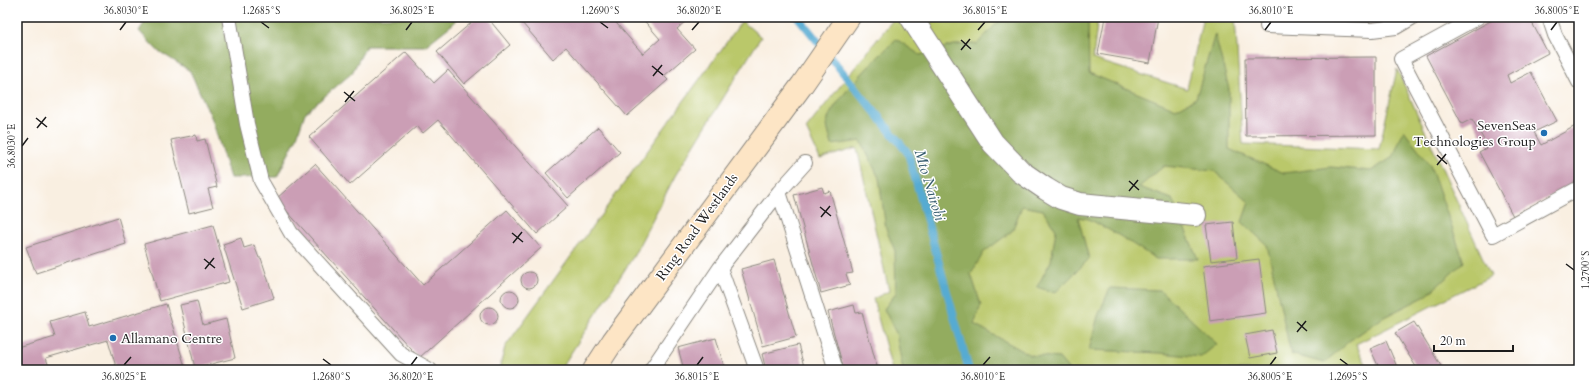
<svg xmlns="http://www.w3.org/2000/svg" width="1596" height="387" font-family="Cardo,serif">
	<rect width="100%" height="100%" fill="#fff"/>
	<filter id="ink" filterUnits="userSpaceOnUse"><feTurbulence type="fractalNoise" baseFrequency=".025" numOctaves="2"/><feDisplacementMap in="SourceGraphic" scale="8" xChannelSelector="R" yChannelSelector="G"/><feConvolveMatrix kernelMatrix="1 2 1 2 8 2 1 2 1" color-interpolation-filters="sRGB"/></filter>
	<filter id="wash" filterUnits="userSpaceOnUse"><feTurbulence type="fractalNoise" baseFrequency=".012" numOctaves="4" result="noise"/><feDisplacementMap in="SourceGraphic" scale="16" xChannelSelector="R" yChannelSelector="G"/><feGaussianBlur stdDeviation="0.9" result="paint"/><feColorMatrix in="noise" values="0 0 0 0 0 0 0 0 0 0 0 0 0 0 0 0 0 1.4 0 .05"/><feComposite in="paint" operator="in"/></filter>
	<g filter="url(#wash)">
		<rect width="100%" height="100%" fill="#f9efe1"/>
		<path fill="#bac86a" stroke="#6b7243" d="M895,17H1098L1093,59L1187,89L1203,17H1235L1243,144L1379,149L1397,69L1491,276L1356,344L1369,370H892L873,299L889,291L857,148L820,159L806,129Z
			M742,21L761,37L675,176L633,257L560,370H499L505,347Z"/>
		<path fill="#93ac5e" stroke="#58643d" d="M148,17H456L454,23L425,46H366L352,73L305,113L297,137L277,177L230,178L212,119L190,71L157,50L139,31Z
			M1003,17H1088L1089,73L1176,109L1196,98L1215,34L1229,89V149L1284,173L1331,167L1371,171L1393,157L1404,130L1430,165L1464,262L1426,296L1384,317L1349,341L1324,363L1291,354L1267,245L1242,222L1249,202L1214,171L1164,166L1139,187L1172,199L1198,259H1156L1120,236L1089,219L1078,217L1089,259L1055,293L1037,287L1051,261L1056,230L1043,210L1022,206L1012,231L984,252L971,274L981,305L974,324L1030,355L1059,358L1069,370H903L896,333L884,309L896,293L895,251L886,229L879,178L861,141L832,145C831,139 827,131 827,124C826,107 882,53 896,39L920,55L954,45L977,44Z
			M1110,288L1160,290L1217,344L1201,357L1160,353L1089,350L1098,316Z"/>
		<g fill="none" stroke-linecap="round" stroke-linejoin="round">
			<path stroke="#56abd2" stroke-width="8" d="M798,17L908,153L969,370"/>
		</g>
		<g id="blocks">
			<path fill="#cb9eb5" d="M478,17H487L510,45L464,84L437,52Z
				M529,17H611L643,54L660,39L641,17H690L677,29L695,49L664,76L668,80L627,116L566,47L553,59L522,23Z
				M1105,17H1158L1150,63L1098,54Z
				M1498,17H1529L1548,53L1507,75L1510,83L1531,72L1557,121L1534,132L1541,145L1579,124V181L1513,216L1479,152L1488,147L1472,119L1462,124L1426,56Z
				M406,52L434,83L448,70L568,206L537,234L438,120L423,133L417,126L350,185L309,137Z
				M1376,57V135L1246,136L1245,58Z
				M598,127L620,152L568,198L546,173Z
				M196,135L197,141L205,139L217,187L208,189L213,207L189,213L171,140Z
				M315,164L423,285L507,210L541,248L419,358L276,199Z
				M822,187L824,193L830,191L853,273L846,274L850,285L821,293L794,195Z
				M118,217L126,244L36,273L26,247Z
				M1233,222L1237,258L1211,261L1206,225Z
				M213,225L229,282L160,301L144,244Z
				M241,238L244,248L254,245L259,258H261L274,298L243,308L223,244Z
				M1259,259L1266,313L1210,321L1203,266Z
				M774,260L796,337L763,346L741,269Z
				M521 280a8 8 0 1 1 16 0a8 8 0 1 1-16 0Z
				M501 299a9 9 0 1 1 18 0a9 9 0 1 1-18 0Z
				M197,301L203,325L226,319L235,358L195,368L180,305Z
				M166,304L186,370H117L108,340L46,358L50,370H17V348L55,337L50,322L85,312L89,327Z
				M854,305L856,313L862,312L878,370H844L828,312Z
				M480 316a9 9 0 1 1 18 0a9 9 0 1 1-18 0Z
				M1414,322L1441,366L1434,370H1418L1395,333Z
				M1272,330L1277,353L1250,358L1245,335Z
				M716,338L725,370H684L678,348Z
				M1386,341L1397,367L1391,370H1380L1370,348Z
				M798,345L805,370H766L762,354Z"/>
		</g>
	</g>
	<g filter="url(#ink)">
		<use href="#blocks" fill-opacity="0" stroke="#8a867e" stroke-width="1"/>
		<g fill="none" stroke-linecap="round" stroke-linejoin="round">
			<defs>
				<path id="lane" d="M229,17L247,124L261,181L291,233L401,354L430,370
					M1478,17L1401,59L1493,235L1579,188
					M1549,17L1555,35L1579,82
					M1267,26L1372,30L1396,27L1413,17
					M779,192L836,370
					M720,268L757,370
					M651,370L720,268L779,192L805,163"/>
				<path id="street" d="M911,17L993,143L1021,172L1046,189L1061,198L1080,204L1195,215"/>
				<path id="secondary" d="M594,370L613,341L802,85L849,17"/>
			</defs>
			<use href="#lane" stroke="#8a867e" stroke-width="16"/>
			<use href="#street" stroke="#8a867e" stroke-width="24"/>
			<use href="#secondary" stroke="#8a867e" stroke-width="24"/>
			<use href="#lane" stroke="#fff" stroke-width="14"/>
			<use href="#street" stroke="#fff" stroke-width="22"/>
			<use href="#secondary" stroke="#fde5c5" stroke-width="22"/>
		</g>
	</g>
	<path fill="none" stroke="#1c1c1c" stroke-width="1.5" d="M261,22L269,28M600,22L608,28M120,30L126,22M406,30L412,22M692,30L699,22M978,30L985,22M1265,30L1271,22M1551,30L1557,22M961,40L971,49M961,50L970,39M652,66L663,75M653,76L662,65M344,92L355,101M345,102L354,91M36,118L47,127M37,128L46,117M22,146L28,138M1437,155L1447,164M1437,165L1446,154M1129,181L1139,190M1129,191L1138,180M820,207L831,216M821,217L830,206M512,233L523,242M513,243L522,232M204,259L215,268M1566,264L1574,270M205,269L214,258M1297,322L1307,331M1297,332L1306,321M323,359L331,365M1340,359L1348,365M124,365L131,357M411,365L417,357M697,365L703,357M983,365L990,357M1270,365L1276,357"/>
	<g fill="#1f6fb2" stroke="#fff" stroke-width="1.5">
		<circle cx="1544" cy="133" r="4"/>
		<circle cx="113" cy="338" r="4"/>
	</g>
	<g text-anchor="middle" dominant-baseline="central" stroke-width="3" stroke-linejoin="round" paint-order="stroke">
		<g font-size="14" fill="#1c1c1c" stroke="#fff" text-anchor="end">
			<text x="1536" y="125">SevenSeas<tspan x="1536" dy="16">Technologies Group</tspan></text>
			<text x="121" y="338" text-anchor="start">Allamano Centre</text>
		</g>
		<g font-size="14" fill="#1c1c1c" stroke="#fff">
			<text transform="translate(697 227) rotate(-54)">Ring Road Westlands</text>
		</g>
		<g font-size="15" font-style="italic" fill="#365c6e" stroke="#fff">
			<text transform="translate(930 185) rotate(73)">Mto Nairobi</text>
		</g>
	</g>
	<rect width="1596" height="387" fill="none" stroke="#fff" stroke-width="44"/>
	<path d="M1434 345v6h79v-6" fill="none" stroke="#1c1c1c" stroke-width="2"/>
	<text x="1440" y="345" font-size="12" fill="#1c1c1c" stroke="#ffffff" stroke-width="3" paint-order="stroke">20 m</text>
	<rect x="22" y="22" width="1552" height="343" fill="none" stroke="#1c1c1c" stroke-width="1.5"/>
	<g font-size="10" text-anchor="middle" fill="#1c1c1c">
		<text x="126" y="14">36.8030°E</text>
		<text x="261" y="14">1.2685°S</text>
		<text x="412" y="14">36.8025°E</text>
		<text x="600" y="14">1.2690°S</text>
		<text x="699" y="14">36.8020°E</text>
		<text x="985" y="14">36.8015°E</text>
		<text x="1271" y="14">36.8010°E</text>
		<text x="1557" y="14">36.8005°E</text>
		<text transform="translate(11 146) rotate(-90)" y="4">36.8030°E</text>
		<text transform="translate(1585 270) rotate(-90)" y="4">1.2700°S</text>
		<text x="124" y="380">36.8025°E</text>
		<text x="331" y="380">1.2680°S</text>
		<text x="411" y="380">36.8020°E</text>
		<text x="697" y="380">36.8015°E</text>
		<text x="983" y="380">36.8010°E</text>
		<text x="1270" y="380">36.8005°E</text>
		<text x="1348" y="380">1.2695°S</text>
	</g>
</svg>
